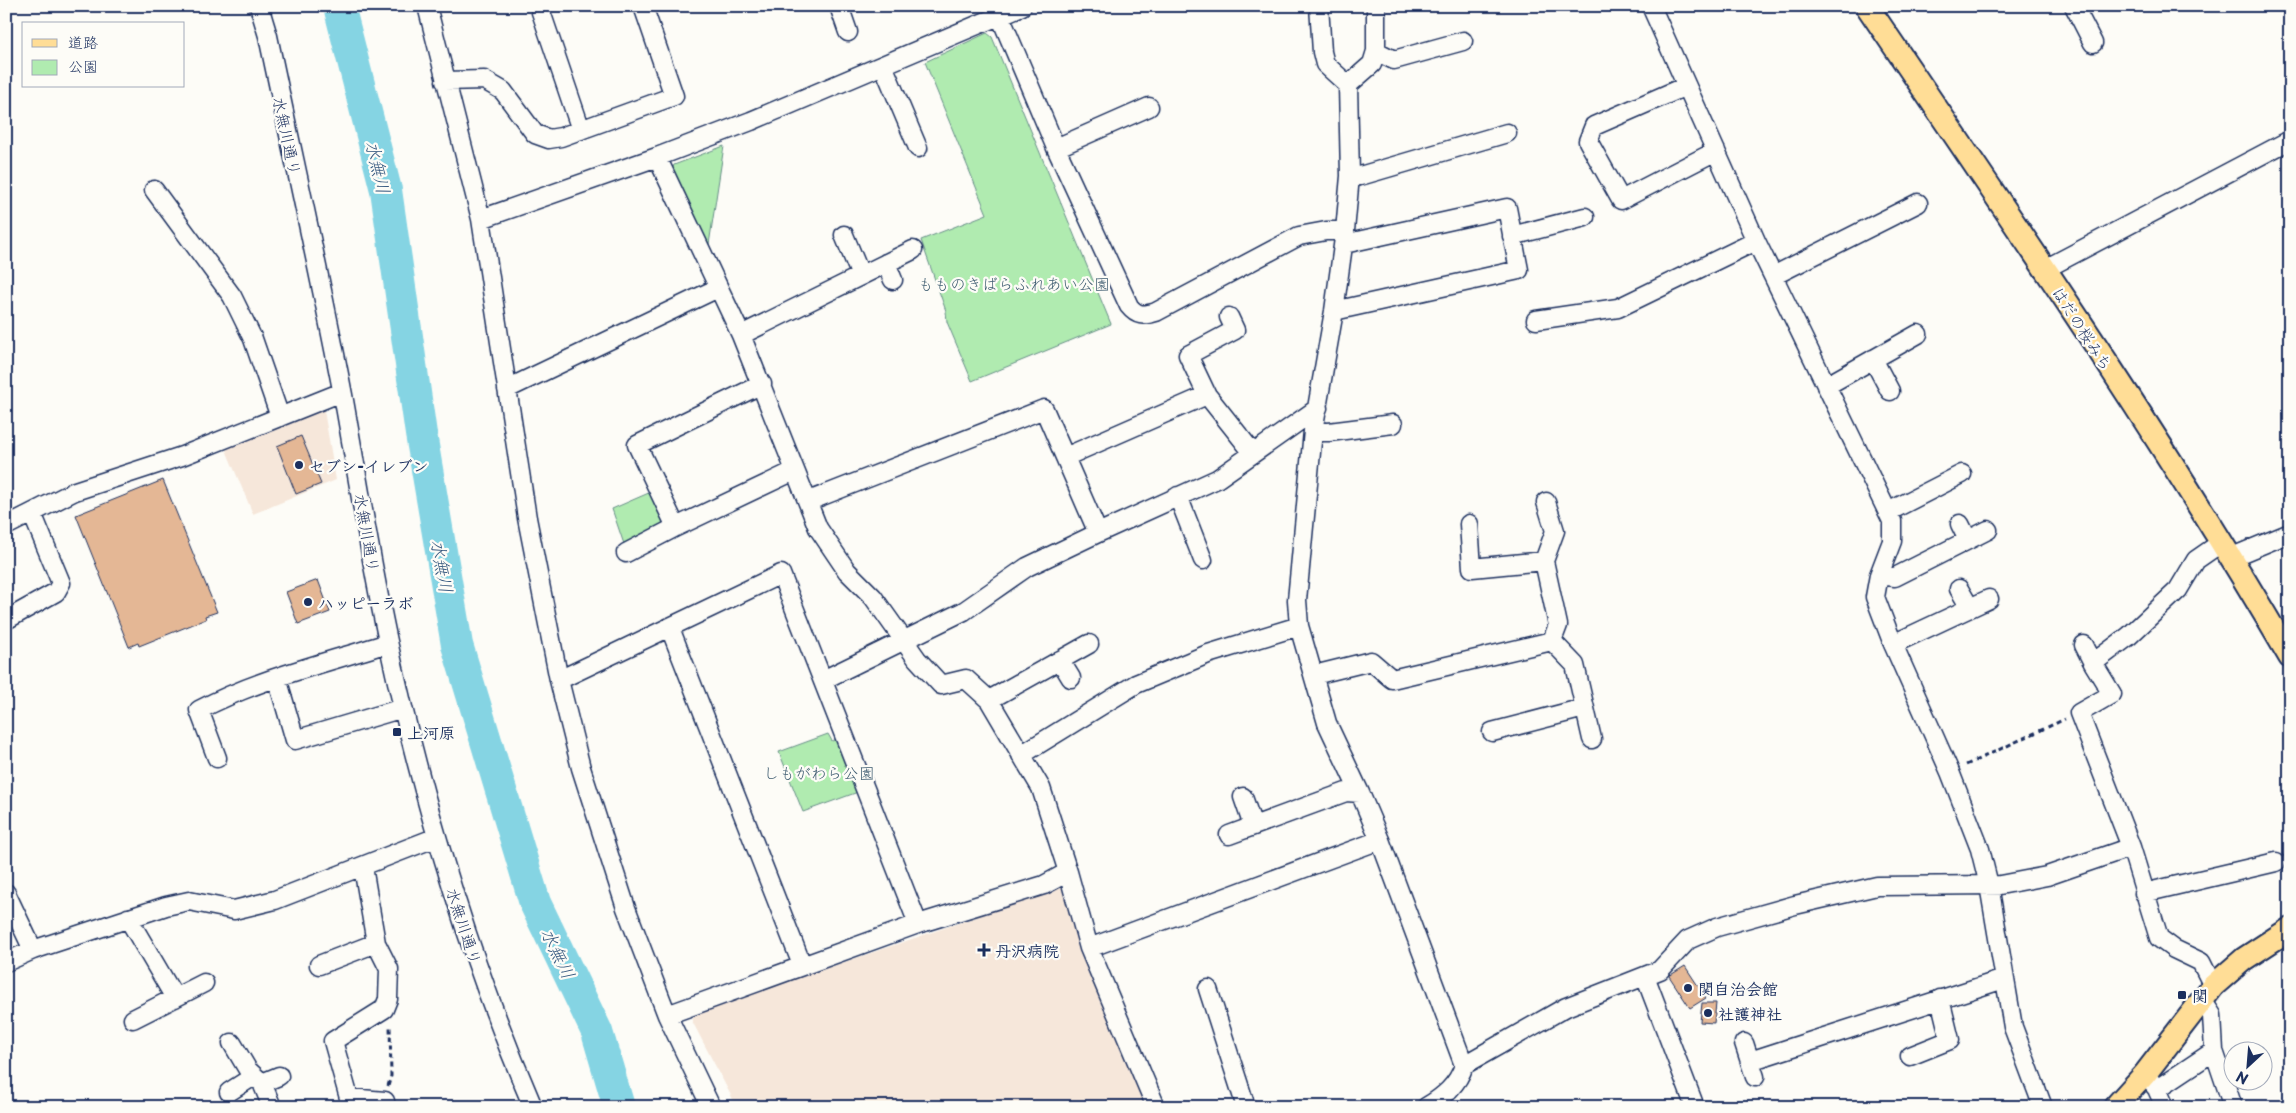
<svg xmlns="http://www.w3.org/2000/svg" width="2296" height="1113" font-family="'Playpen Sans','Klee One',sans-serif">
	<rect width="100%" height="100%" fill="#fdfcf7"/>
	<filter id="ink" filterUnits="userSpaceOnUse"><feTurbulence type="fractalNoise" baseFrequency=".02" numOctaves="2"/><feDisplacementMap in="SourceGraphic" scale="10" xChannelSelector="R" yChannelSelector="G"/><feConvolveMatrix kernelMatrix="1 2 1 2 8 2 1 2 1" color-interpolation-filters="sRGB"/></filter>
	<g filter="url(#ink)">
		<path fill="#f6e7da" d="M323,405L336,480L253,514L226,450L230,441Z
			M1064,887L1149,1107H737L692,1021L695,1013Z"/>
		<path fill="#b0ebb0" stroke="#668d87" d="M987,33L992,37L1111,324L972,381L947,322L946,311L921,240L987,214L925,62Z
			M724,146L708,251L671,172L674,165Z
			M651,492L666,520L662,529L625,547L612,509Z
			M828,734L832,741L837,739L858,792L803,812L779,752Z"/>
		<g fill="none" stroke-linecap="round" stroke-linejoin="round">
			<path stroke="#85d4e3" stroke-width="32" d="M339,6L386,190L421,434L457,645L535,903L597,1032L619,1107"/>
		</g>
		<path fill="#e4b795" stroke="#1b2f5e" d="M301,436L321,484L296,494L277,446Z
			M163,480L217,612L205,616L206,619L139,646L138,643L129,647L76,515Z
			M318,580L330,612L298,624L286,592Z
			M1685,966L1706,998L1690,1008L1669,976Z
			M1702,1003H1716L1714,1023L1700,1022Z"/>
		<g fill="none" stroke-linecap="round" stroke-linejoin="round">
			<defs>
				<path id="minor" d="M259,6L268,36C293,156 320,275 343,395C358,479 371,563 389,646C423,803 469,959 533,1107
					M427,6L481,219L527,518L559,680L581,768L626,908L667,1015L711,1107
					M539,6L581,130
					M839,6L848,32
					M1319,6L1322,52L1325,64L1348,85L1350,176L1345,231L1334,311L1313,431L1297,600L1299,626L1327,723L1360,793L1380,840L1464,1065C1458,1085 1443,1097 1426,1107
					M1651,6L1756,241L1892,521V541L1879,575L1875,597L1893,644L1950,772L1980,849L1989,885L2013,1027L2043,1107
					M2074,6L2093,43
					M1000,16L1056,148L1129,306C1137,316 1143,316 1156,312L1299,236L1326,231H1345
					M1376,51L1394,60L1463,41
					M883,65L918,148
					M445,81L484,80L503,91L535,134L549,139L561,137L674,96L643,6
					M1348,85L1372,64L1376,51V6
					M1686,86L1594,126L1588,141L1621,200L1716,151
					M1056,148L1149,107
					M657,157L741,335L818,528L847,571L873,597L917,659L941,685L966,679L989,700L1041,788L1068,872L1089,948L1156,1107
					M1350,176H1360L1507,133
					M154,190L232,296L253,339L280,417
					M481,219L657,157L751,121L1022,6
					M844,235L861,276
					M1512,236L1585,217
					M886,263L893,280
					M2045,269L2290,140
					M1773,276L1918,203
					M1334,311L1519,270L1507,208L1344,244
					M1229,317L1235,330L1188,355L1207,395L1253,453
					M1536,320L1618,308L1756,241
					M741,335L913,250
					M1873,359L1890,391
					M762,384L637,445L676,527L794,471
					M1826,386L1918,334
					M507,389L718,288
					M1313,431L1329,432L1393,424
					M1065,457L1207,395
					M1178,496L1203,560
					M809,501L1044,409L1098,533
					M1546,502L1555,531L1544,561L1558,625L1552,641
					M1888,512L1962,474
					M1469,524L1472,568L1544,561
					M1960,524L1968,540
					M6,526L75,491L182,456L342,392
					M626,553L676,527
					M2232,557L2290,533
					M1879,575L1895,577L1988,530
					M1959,589L1970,608
					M6,620L56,592L61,583L32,513
					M670,628L802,965
					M1552,641L1575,665L1592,739
					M1893,644L1989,599
					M2084,645L2093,663
					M1060,660L1071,678
					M1314,675L1371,661L1392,679L1552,641
					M277,678L295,740L403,708
					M559,680L781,574L918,924
					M823,680L964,611L1027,567L1098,533L1217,479L1318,408
					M989,700L1089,644
					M1492,732L1584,708
					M1021,755L1136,684L1208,654L1299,626
					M217,758L199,710C258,679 325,663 388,643
					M1243,797L1253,826
					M1229,835L1346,792L1360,793
					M6,893L33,950
					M2144,893L2276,862
					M128,918L175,998
					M1089,948L1380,840
					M6,962L33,950L166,906L189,901L234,910L275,900L437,837
					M319,965L376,943
					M1645,976L1695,1107
					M2213,986L2201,962L2174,949L2159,938L2131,847L2079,713L2112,694L2093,663L2129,636L2178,590L2196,560L2222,542
					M1208,989L1246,1107
					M2202,1000L2212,1015L2214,1051L2233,1107
					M667,1015L918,924L1044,885L1068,872
					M133,1019L204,983
					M232,1043L248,1070L262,1083L272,1107
					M1744,1043L1755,1077
					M1910,1056L1950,1040L1940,999
					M1750,1061L2004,979
					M1464,1065L1566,1007L1660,970L1688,940L1717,927L1795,905L1877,886L2000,885L2047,876L2131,847
					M2149,1079L2157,1089L2165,1107
					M262,1083L279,1076
					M2157,1089L2214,1051
					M229,1092L254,1076
					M349,1098L385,1101L386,1107
					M349,1107V1098L333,1041L384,1009L388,999L389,969L376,943L363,867"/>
				<path id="major" d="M1867,6C2012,220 2160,433 2290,657
					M2115,1107L2145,1074L2213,986L2244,959L2290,929"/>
			</defs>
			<use href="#minor" stroke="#1b2f5e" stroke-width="21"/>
			<use href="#major" stroke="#1b2f5e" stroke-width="26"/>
			<path stroke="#1b2f5e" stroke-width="3" stroke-dasharray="5 4" stroke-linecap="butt" d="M1966,765L2065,719
				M388,1086L391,1076L390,1025"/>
			<use href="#minor" stroke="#fdfcf7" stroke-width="18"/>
			<use href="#major" stroke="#ffdd96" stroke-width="22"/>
		</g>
	</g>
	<g fill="#1b2f5e" stroke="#fdfcf7" stroke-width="2">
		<circle cx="299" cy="465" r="5"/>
		<circle cx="308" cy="602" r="5"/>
		<rect x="392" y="727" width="10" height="10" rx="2.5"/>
		<path d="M981.5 942.5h5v5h5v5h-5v5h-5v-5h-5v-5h5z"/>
		<circle cx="1688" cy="988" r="5"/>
		<rect x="2177" y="990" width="10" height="10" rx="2.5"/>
		<circle cx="1708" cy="1013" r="5"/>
	</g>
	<g text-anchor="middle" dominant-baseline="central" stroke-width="4.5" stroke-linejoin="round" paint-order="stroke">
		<g font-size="16" fill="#1b2f5e" stroke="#fdfcf7">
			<text transform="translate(288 136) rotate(78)">水無川通り</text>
			<text transform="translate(2083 328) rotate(57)">はだの桜みち</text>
			<text transform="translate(368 533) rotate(80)">水無川通り</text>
			<text transform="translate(465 926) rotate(72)">水無川通り</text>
		</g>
		<g font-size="16" fill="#405e72" stroke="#fdfcf7">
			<text x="1014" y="283">もものきばらふれあい公園</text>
			<text x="819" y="772">しもがわら公園</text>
		</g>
		<g font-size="16" font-weight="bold" fill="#1b2f5e" stroke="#fdfcf7" text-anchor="start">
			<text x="309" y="465">セブン-イレブン</text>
			<text x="318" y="602">ハッピーラボ</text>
			<text x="407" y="732">上河原</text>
			<text x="995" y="950">丹沢病院</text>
			<text x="1698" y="988">関自治会館</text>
			<text x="2192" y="995">関</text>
			<text x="1718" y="1013">社護神社</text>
		</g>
		<g font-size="18" font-style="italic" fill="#36587f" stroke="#fdfcf7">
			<text transform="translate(379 167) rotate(77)">水無川</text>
			<text transform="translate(443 566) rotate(80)">水無川</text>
			<text transform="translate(559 953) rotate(64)">水無川</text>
		</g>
	</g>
	<rect width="2296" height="1113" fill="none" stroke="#fdfcf7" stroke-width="25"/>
	<rect x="12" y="12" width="2271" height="1088" fill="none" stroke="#1b2f5e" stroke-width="2" filter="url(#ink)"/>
	<rect x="22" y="22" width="162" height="65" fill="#fdfcf7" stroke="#a3aaba"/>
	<rect x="32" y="39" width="25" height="8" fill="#ffdd96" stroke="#a3aaba"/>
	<text x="68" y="48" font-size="15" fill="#1b2f5e">道路</text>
	<rect x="32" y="60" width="25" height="15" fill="#b0ebb0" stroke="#a3aaba"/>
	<text x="68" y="72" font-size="15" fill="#1b2f5e">公園</text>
	<g transform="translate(2248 1066) rotate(206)"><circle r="24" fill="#fdfcf7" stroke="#a3aaba"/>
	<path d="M0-4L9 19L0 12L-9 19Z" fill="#1b2f5e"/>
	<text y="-8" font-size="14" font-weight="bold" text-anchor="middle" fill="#1b2f5e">N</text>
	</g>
</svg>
